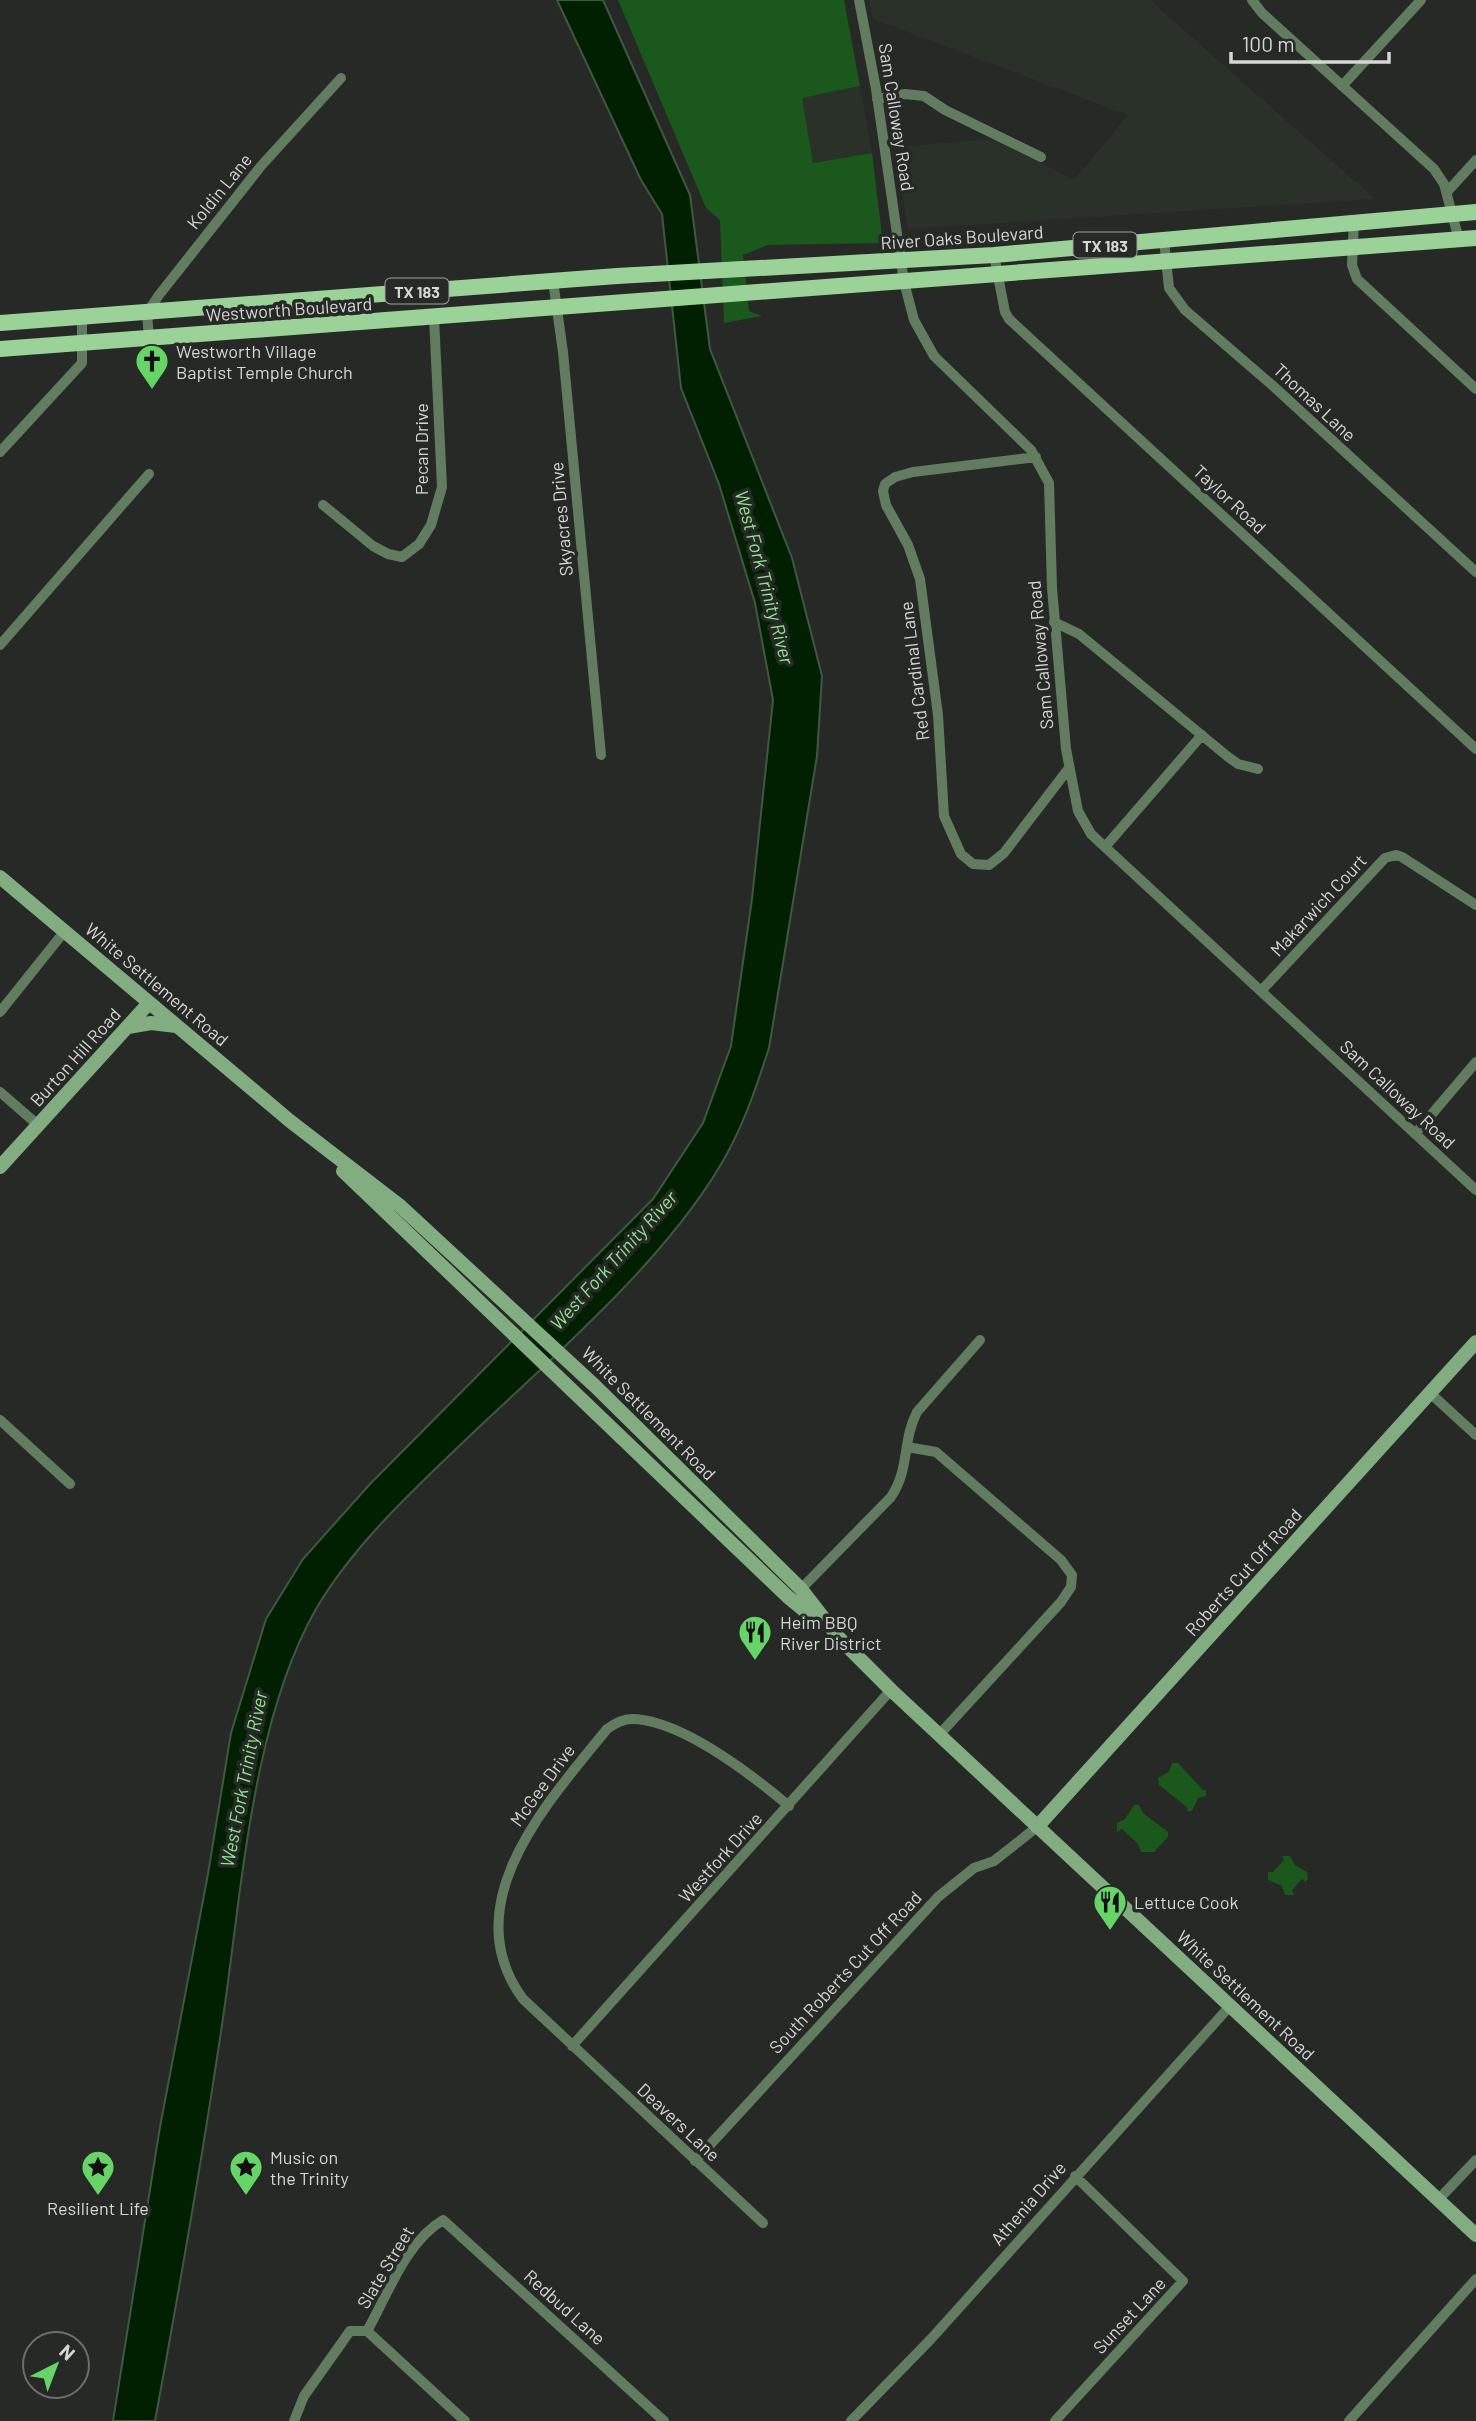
<svg xmlns="http://www.w3.org/2000/svg" width="1476" height="2421" font-family="Barlow,sans-serif">
	<rect width="100%" height="100%" fill="#262926"/>
	<path fill="#2a3129" d="M869,0H1150L1375,199L908,229L894,147L994,139L1074,180L1128,115L873,19Z
		M860,86L872,153L813,163L801,98Z"/>
	<path fill="#1a581c" d="M618,0H844L860,86L802,98L813,163L872,153L883,243L768,245L743,255L749,311L762,316L724,323L720,220L706,208Z
		M1172,1763H1178L1203,1790H1206V1796L1198,1798L1192,1811H1186L1188,1808L1159,1785L1158,1778L1169,1772Z
		M1134,1805H1139L1143,1813L1168,1832V1837L1154,1852H1141L1138,1844L1122,1829L1117,1832V1823L1125,1819Z
		M1282,1856H1290L1295,1865L1307,1872L1308,1879L1306,1882L1302,1879L1292,1890L1294,1895H1285L1282,1886L1268,1880V1872H1273L1284,1860Z"/>
	<path fill="#002001" stroke="#405741" stroke-width="2" d="M557,0H603L690,195L710,349L792,558L822,676L817,756L769,1048C758,1082 746,1118 729,1150C671,1259 544,1364 455,1450C406,1497 351,1549 316,1609C253,1719 242,1886 224,2011C204,2149 180,2285 155,2421H113L160,2127L208,1874L231,1733L266,1619L303,1559L370,1484L653,1199L703,1123L731,1046L752,899L773,700L755,603L719,484L681,388L662,214L641,180Z"/>
	<g fill="none" stroke-linecap="round" stroke-linejoin="round">
		<path stroke="#627c60" stroke-width="10" d="M859,0L876,89L904,282L914,320L934,356L1031,450L1049,483L1052,588L1066,749L1078,811L1091,834L1105,847L1476,1190
			M1252,0L1262,13L1434,169L1444,184L1459,240
			M1342,86L1421,0
			M877,99L905,94L924,96L945,110L1041,157
			M1447,192L1476,160
			M1354,221L1352,265L1357,279L1476,389
			M1164,240L1169,288L1185,310L1272,385L1476,572
			M994,255L1005,312L1009,319L1476,749
			M553,281L563,352L601,755
			M149,339L147,313L159,295L261,166L341,78
			M0,452L82,363V317
			M1036,457L913,472L895,477L885,484L883,491L886,505L908,545L920,579L938,715L944,816L961,854L973,864L989,865L1004,853L1069,768
			M323,505L373,546L388,554L402,557L419,544L431,525L442,487L434,317
			M1054,622L1079,634L1227,756L1238,764L1258,769
			M0,645L149,474
			M1105,847L1202,735
			M1261,991L1385,858L1396,855L1402,857L1476,905
			M0,1012L64,932
			M0,1092L38,1125
			M1415,1134L1476,1062
			M1430,1393L1476,1435
			M0,1420L70,1484
			M907,1447L936,1452L1061,1560L1072,1575L1071,1587L1061,1602L939,1735
			M801,1589L891,1497C910,1469 902,1441 917,1412L980,1340
			M572,2046L891,1690
			M695,2161L938,1897L974,1868L994,1861L1037,1827
			M1438,2200L1476,2160
			M763,2223L523,1999C453,1904 548,1802 607,1729C614,1724 623,1719 632,1719C682,1720 752,1775 789,1806
			M294,2421L304,2396L350,2331H367
			M465,2421L367,2331C388,2294 406,2242 443,2220L664,2421
			M851,2421L931,2339L1230,2006
			M1055,2421L1183,2281L1075,2176
			M1349,2421L1476,2279"/>
		<path stroke="#81ad80" stroke-width="14" d="M0,877L290,1121L399,1205L595,1386L801,1589L839,1638L891,1690L1476,2235
			M128,1027L151,1023L176,1026
			M0,1167L149,1003
			M343,1171L788,1597L821,1624
			M1037,1827L1476,1342"/>
		<path stroke="#9ad298" stroke-width="16" d="M0,323L617,276L994,255L1476,212
			M0,349L1476,238"/>
	</g>
	<defs>
		<symbol id="church-pin" viewBox="-11 -11 22 30"><path d="M0 17L-7.5 6A9.5 9.5 0 1 1 7.5 6Z" fill="#66d467" stroke="#262926"/><path d="M-1.2-6h2.4v3.5h3.3v2.4h-3.3V6h-2.4V-.1h-3.3v-2.4h3.3Z" fill="#111"/></symbol>
		<symbol id="restaurant-pin" viewBox="-11 -11 22 30"><path d="M0 17L-7.5 6A9.5 9.5 0 1 1 7.5 6Z" fill="#66d467" stroke="#262926"/><path d="M-5-6h1v4h1v-4h1v4h1v-4h1v5L-1.5 .5V6h-2V.5L-5-1ZM5-6V6H3V1.5H1.5Q1.5-4 5-6Z" fill="#111"/></symbol>
		<symbol id="sight-pin" viewBox="-11 -11 22 30"><path d="M0 17L-7.5 6A9.5 9.5 0 1 1 7.5 6Z" fill="#66d467" stroke="#262926"/><path d="M0-6L1.8-2.2L6-1.7L2.9 1.2L3.7 5.4L0 3.3L-3.7 5.4L-2.9 1.2L-6-1.7L-1.8-2.2Z" fill="#111"/></symbol>
	</defs>
	<g fill-rule="evenodd">
		<use href="#church-pin" x="133" y="342" width="38" height="52"/>
		<use href="#restaurant-pin" x="736" y="1613" width="38" height="52"/>
		<use href="#restaurant-pin" x="1091" y="1883" width="38" height="52"/>
		<use href="#sight-pin" x="79" y="2148" width="38" height="52"/>
		<use href="#sight-pin" x="227" y="2148" width="38" height="52"/>
	</g>
	<g text-anchor="middle" dominant-baseline="central" stroke-width="7" stroke-linejoin="round" paint-order="stroke">
		<g fill="#262926" stroke="#a0a3a0" stroke-width="2">
			<rect x="1073.5" y="232.5" width="63" height="25" rx="5"/>
			<rect x="385.5" y="278.5" width="63" height="25" rx="5"/>
		</g>
		<g font-size="16" font-weight="bold" fill="#d5d7d5">
			<text x="1105" y="245">TX 183</text>
			<text x="417" y="291">TX 183</text>
		</g>
		<g font-size="18" fill="#d5d7d5" stroke="#262926">
			<text transform="translate(897 117) rotate(81)">Sam Calloway Road</text>
			<text transform="translate(219 191) rotate(-51)">Koldin Lane</text>
			<text transform="translate(962 237) rotate(-4)">River Oaks Boulevard</text>
			<text transform="translate(289 309) rotate(-4)">Westworth Boulevard</text>
			<text transform="translate(1315 402) rotate(43)">Thomas Lane</text>
			<text transform="translate(421 449) rotate(-90)">Pecan Drive</text>
			<text transform="translate(1230 499) rotate(43)">Taylor Road</text>
			<text transform="translate(561 519) rotate(-95)">Skyacres Drive</text>
			<text transform="translate(1040 655) rotate(-95)">Sam Calloway Road</text>
			<text transform="translate(914 671) rotate(-97)">Red Cardinal Lane</text>
			<text transform="translate(1318 905) rotate(-47)">Makarwich Court</text>
			<text transform="translate(157 984) rotate(40)">White Settlement Road</text>
			<text transform="translate(75 1057) rotate(-48)">Burton Hill Road</text>
			<text transform="translate(1398 1094) rotate(43)">Sam Calloway Road</text>
			<text transform="translate(649 1413) rotate(45)">White Settlement Road</text>
			<text transform="translate(1243 1572) rotate(-48)">Roberts Cut Off Road</text>
			<text transform="translate(542 1785) rotate(-54)">McGee Drive</text>
			<text transform="translate(720 1857) rotate(-48)">Westfork Drive</text>
			<text transform="translate(845 1972) rotate(-47)">South Roberts Cut Off Road</text>
			<text transform="translate(1246 1995) rotate(43)">White Settlement Road</text>
			<text transform="translate(679 2122) rotate(43)">Deavers Lane</text>
			<text transform="translate(1028 2203) rotate(-49)">Athenia Drive</text>
			<text transform="translate(385 2267) rotate(-59)">Slate Street</text>
			<text transform="translate(565 2307) rotate(42)">Redbud Lane</text>
			<text transform="translate(1129 2315) rotate(-47)">Sunset Lane</text>
		</g>
		<g font-size="18" fill="#d5d7d5" stroke="#262926" text-anchor="start">
			<text x="176" y="351">Westworth Village<tspan x="176" dy="21">Baptist Temple Church</tspan></text>
			<text x="780" y="1622">Heim BBQ<tspan x="780" dy="21">River District</tspan></text>
			<text x="1134" y="1902">Lettuce Cook</text>
			<text x="270" y="2157">Music on<tspan x="270" dy="21">the Trinity</tspan></text>
			<text x="98" y="2208" text-anchor="middle">Resilient Life</text>
		</g>
		<g font-size="19" font-style="italic" fill="#90e78e" stroke="#262926">
			<text transform="translate(765 577) rotate(75)">West Fork Trinity River</text>
			<text transform="translate(613 1260) rotate(-48)">West Fork Trinity River</text>
			<text transform="translate(243 1779) rotate(-79)">West Fork Trinity River</text>
		</g>
	</g>
	<g transform="translate(56 2365) rotate(42)"><circle r="33" fill="#262926" stroke="#6c6f6c" stroke-width="2"/>
	<path d="M0-5L12 26L0 18L-12 26Z" fill="#66d467"/>
	<text y="-10" font-size="19" font-weight="bold" text-anchor="middle" fill="#d5d7d5">N</text>
	</g>
	<path d="M1231 52v10h158v-10" fill="none" stroke="#d5d7d5" stroke-width="3.5"/>
	<text x="1242" y="52" font-size="21" fill="#d5d7d5" stroke="#262926" stroke-width="5" paint-order="stroke">100 m</text>
</svg>
